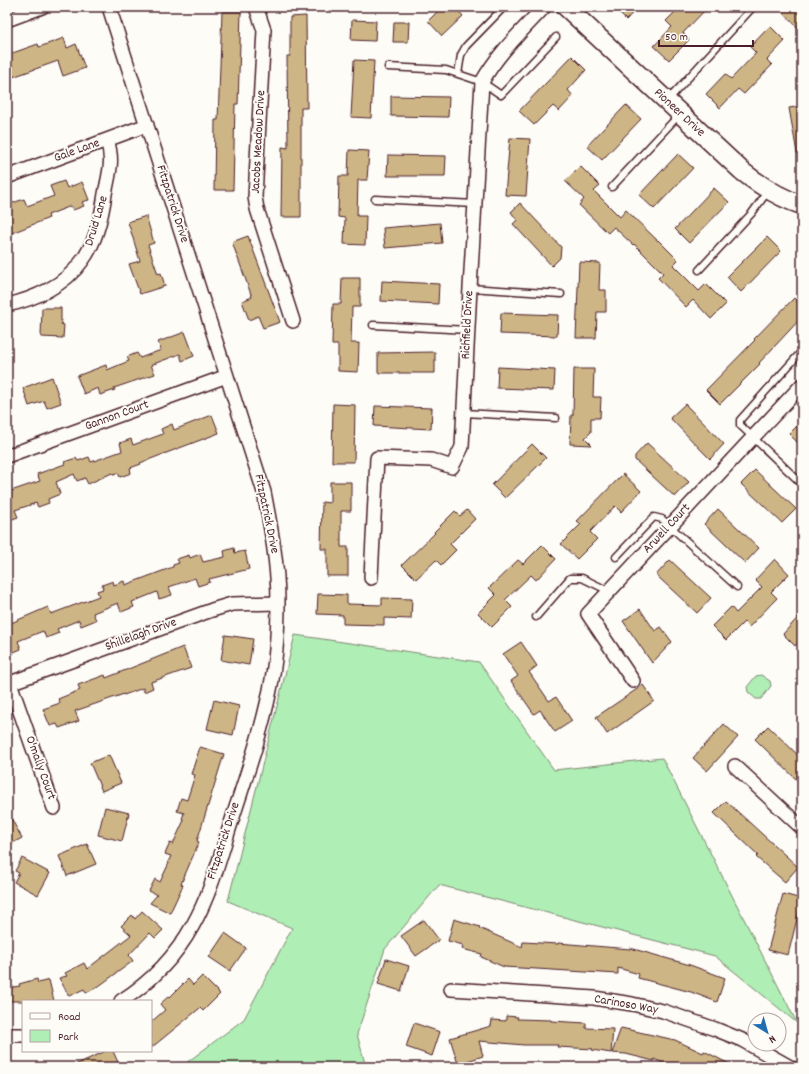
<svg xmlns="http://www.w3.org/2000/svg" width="809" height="1074" font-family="Dekko,sans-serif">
	<rect width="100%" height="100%" fill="#fdfcf7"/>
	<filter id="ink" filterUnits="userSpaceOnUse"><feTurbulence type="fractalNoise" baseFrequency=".025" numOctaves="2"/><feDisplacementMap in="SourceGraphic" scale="8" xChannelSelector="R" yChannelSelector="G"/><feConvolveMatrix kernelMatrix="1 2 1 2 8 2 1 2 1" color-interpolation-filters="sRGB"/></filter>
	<g filter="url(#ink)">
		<path fill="#afeeb5" stroke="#7c8670" d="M295,635L479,662L554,770L662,758L797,1023L715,956L439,885L385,949L357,1034L366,1067H181L244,1019L292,928L228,901Z
			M761,675L770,681L771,686L761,699H756L748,692L747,687L756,676Z"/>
		<path fill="#ceb585" stroke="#4a1f2b" d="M442,7H455L463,16L442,36L428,21Z
			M613,7H638L626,20Z
			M680,7H708L683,33L689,40L669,60L654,46L672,27L666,21Z
			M778,7H802V32Z
			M222,12H241L238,104H235L233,190H214L215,120H218Z
			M306,16L307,108H301V217H281L282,147L288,148L287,56H290V17Z
			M352,20L376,21L375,41L351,40Z
			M394,22H409L408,42H393Z
			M770,26L785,41L767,60L772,65L744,94L738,89L720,108L706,94L725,74L731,79L756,53L750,47Z
			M64,38L67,48L76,44L85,68L63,76L58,61L7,79V55L38,44L39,47Z
			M572,56L586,70L568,90L573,96L559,111L553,106L534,125L519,111Z
			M354,60L374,61L371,118L351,117Z
			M391,96L449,97L448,117L391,116Z
			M626,105L641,119L602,160L587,146Z
			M802,106V153H797L789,108Z
			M510,138L530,139L526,196L505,195Z
			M349,150L369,151L367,180H358L357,216H366L365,245L344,244L345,218L338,217L339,176H348Z
			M678,154L693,168L654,209L639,195Z
			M388,155L446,156L445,176H387Z
			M580,166L600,186L594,191L620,217L626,210L658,241V240L678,260L673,265L699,291L706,284L726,304L711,319L693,300L686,307L658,278L663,273L634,244L633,245L614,227L608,233L579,205L584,199L565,181Z
			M64,181L67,188L82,182L89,200L82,202L84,206L73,210L71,206L48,215L49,218L7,235V205L24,199L27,206L54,196L50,186Z
			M714,188L729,202L689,243L675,229Z
			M520,203L561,247L560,258L552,266L513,224L517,220L511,212Z
			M146,216L154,243L148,245L158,274L161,273L165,286L140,294L129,264L140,261L128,222Z
			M440,223L442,243L385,248L383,228Z
			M248,236L280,322L263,328L258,316L249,320L242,301L252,297L232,242Z
			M767,237L781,251L741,292L727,277Z
			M579,262L600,263L599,290H606V312H597L596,338H576Z
			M342,278H360V307H352L351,343H359L358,372L338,371V345H332L333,304H341Z
			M382,281L439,284L438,304L381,301Z
			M794,298L802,306V317L759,363L760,364L720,404L706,390L755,340L754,339Z
			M42,308H61V324L64,325L63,338L41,337Z
			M501,313L558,315L557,336L500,334Z
			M185,332L194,356L182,361L180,354L151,365L155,374L114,388L115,390L100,395L98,388L84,394L77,376L106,365L107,370L129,361L127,357L137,353L140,358L161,350L158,342Z
			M435,352V373H378V353Z
			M498,367L555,370L554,390L497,388Z
			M574,369H594L593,397H601L600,418H591V432L585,438L592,445L570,444L571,415H573Z
			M52,377L61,403L47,408L44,401L29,406L23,388Z
			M333,404L355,405L354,462H332Z
			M685,404L724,444L710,459L670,418Z
			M375,406L432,408L431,429L374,426Z
			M212,415L219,433L140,463L141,464L130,468L131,473L120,477L118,473L113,474L112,473L88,484L85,478L77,481L74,474L56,482L60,494L48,499L49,503L38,507L36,503L15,510L18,517L7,521V491L8,492L40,481L37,474L65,464L64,462L76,458L78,461L89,457L91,462L122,451L120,443L131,439L133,445L163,434L161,429L172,424L174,430Z
			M802,421V447L789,434Z
			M647,443L689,482L675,497L635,460V456Z
			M532,444L546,458L505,498L492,485Z
			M755,470L796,509L782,523L741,484Z
			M623,474L641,491L621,512L615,506L590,532L597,539L577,559L561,544L581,524L577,521Z
			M330,482H351V511H341V547H348V576H327V549H321L322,502L330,503Z
			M718,509L759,548L745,563L704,524Z
			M467,510L475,519L450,544L456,550L441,565L436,560L416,579L402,565L435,533L434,532L455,511L460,516Z
			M542,545L556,559L536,580L531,575L505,600L512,607L492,627L478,613L496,595L489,588L518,560L523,564Z
			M234,548L235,553L245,551L249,569L209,579L210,582L198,586L195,578L169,587L172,595L159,599L157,592L132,602L134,607L121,612L118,603L93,613L96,620L81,626L79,620L57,629L59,633L46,638L43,631L18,641L21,649L7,655V616L11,623L48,607L51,614L99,596L97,591L103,589L102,585L113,581L114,585L124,581L125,585L173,567V565L179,563L177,559L189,555L190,558L200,554L203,562L225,557L224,551Z
			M775,559L789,574L771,592L777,598L749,627L744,622L726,640L712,626L731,607L736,613L762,587L755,580Z
			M670,560L711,598L697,613L656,575Z
			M318,594L347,595V604L382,605V598L412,599L411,619L384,618V625L343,624V615L317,614Z
			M640,609L655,631L661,627L672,642L652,663L623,621Z
			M802,613V638L795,646L783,634Z
			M225,635L253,639L249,665L221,660Z
			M521,642L537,666L529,672L549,701L556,697L572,721L555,732L540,710L534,714L511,681L518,676L503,654Z
			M183,647L191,668L151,682L153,688L144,692L143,688L124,695V694L75,711L79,721L59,728L57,724L50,726L43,709L60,703L58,699L80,690L78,685L105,675L106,678Z
			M643,685L654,701L607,734L596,717Z
			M214,700L239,706L233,735L207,729Z
			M724,724L738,737L707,771L693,758Z
			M768,726L802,759V785L755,739Z
			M200,747L224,754L197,841L199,842L181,884L183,885L170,913L150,903L157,895L149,891L155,879L160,882L169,863L168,862L171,856L165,854L170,843L173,844L184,820L182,819L184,813L177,811L181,798L187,800L195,775L191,774Z
			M109,755L121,783L102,791L90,763Z
			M726,801L798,867L785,882L756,857L758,855L714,813Z
			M105,807L129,813L122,841L98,835Z
			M7,811L22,838L7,846Z
			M87,844L96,864L67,876L59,856Z
			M22,858L50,873L38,895L14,882L19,873L15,871Z
			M783,894L802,899L788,955L768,950Z
			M142,911L163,930L155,938L150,933L129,955L133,961L99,986L86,993L84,989L69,996L59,978L67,976L65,973L84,963L87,969L131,935L121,926L132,915L135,919Z
			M454,919L480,927L479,928L522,947L523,942L558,944V943L630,949V948L690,965L725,978L717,1002L691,992L638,978L639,974L618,968V974L504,967L481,957L482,954L462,949L463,945L448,941Z
			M424,920L439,940L416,956L401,936Z
			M225,933L246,948L230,971L209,957Z
			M386,959L409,966L401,991L378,984Z
			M202,976L220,994L203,1011L200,1008L151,1048V1022L165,1010L160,1004L169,996L170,997L188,979L193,985Z
			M37,979L38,983L49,980L54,1001H7V988L20,986L19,984Z
			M506,1016L518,1017L517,1019L551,1020V1021L586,1023V1028L613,1029L611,1053L592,1050L593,1049L557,1047L558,1045H524L479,1041L483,1056L458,1064L450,1038L491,1026L492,1020L506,1021Z
			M414,1023L440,1032L432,1056L406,1047Z
			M621,1028L675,1040L703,1053L704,1051L735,1067H672L654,1059V1061L626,1054L612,1053Z
			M106,1051H113L120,1067H70Z"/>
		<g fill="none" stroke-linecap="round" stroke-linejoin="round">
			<defs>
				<path id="lane" d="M388,67L446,70L482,82L501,95L556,37
					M458,74L461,55L466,46L504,7
					M668,100L753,7
					M612,187L679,115
					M375,199L475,204
					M699,270L752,213L768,191
					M470,288L561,294
					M373,325L468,330
					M802,351L740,420V425L802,484
					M464,413L556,418
					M616,557L654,517L662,519L737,587
					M536,617L570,578H582L609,591"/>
				<path id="street" d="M109,7L264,492C271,528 278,565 278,602C278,631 276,662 270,690C261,735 245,779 231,823C220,857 211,893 193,925C176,956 151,982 121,1001
					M256,7L264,30L255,197L257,209L293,321
					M7,20L42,7
					M7,177L147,125
					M7,305C35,299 65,285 82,261C95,244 102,215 105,194C109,173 114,161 107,140
					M7,456L227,376
					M371,578L377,458L431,460L452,467L462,447L470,288L482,82C498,53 522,31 544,7
					M633,681L588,614L802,385
					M10,683L54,808
					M7,684L212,610L232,604L278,603
					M735,766L802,828
					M451,989L594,998L632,1004L663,1011L715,1029L742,1040L790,1067
					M7,1035H23"/>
				<path id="secondary" d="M566,7L743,172C761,186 780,198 802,205"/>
			</defs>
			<use href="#lane" stroke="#4a1f2b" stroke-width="9"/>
			<use href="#street" stroke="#4a1f2b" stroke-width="16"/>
			<use href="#secondary" stroke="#4a1f2b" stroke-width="21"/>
			<use href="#lane" stroke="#fdfcf7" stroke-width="6"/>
			<use href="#street" stroke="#fdfcf7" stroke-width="13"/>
			<use href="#secondary" stroke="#fdfcf7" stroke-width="18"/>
		</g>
	</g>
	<g text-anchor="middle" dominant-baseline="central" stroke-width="4" stroke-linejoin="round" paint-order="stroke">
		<g font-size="13" fill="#4a1f2b" stroke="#fdfcf7">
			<text transform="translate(679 113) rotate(43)">Pioneer Drive</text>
			<text transform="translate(259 142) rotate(-87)">Jacobs Meadow Drive</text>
			<text transform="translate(77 151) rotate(-20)">Gale Lane</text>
			<text transform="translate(172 204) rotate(72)">Fitzpatrick Drive</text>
			<text transform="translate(97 221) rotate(-73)">Druid Lane</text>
			<text transform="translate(468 325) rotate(-87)">Richfield Drive</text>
			<text transform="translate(117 416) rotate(-20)">Gannon Court</text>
			<text transform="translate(266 514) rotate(78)">Fitzpatrick Drive</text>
			<text transform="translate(667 529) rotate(-47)">Arwell Court</text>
			<text transform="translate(141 635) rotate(-20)">Shillelagh Drive</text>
			<text transform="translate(40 768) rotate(70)">O'mally Court</text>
			<text transform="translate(224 841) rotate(-72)">Fitzpatrick Drive</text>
			<text transform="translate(626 1005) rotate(10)">Carinoso Way</text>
		</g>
	</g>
	<rect width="809" height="1074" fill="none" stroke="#fdfcf7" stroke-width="24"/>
	<rect x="12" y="12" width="785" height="1050" fill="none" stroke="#4a1f2b" stroke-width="1.5" filter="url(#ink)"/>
	<rect x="22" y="1000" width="130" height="52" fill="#fdfcf7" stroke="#b5a4a5"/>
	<rect x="30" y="1013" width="20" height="6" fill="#fdfcf7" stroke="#b5a4a5"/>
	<text x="58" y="1020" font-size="12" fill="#4a1f2b">Road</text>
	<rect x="30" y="1030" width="20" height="12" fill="#afeeb5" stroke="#b5a4a5"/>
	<text x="58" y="1040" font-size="12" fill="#4a1f2b">Park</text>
	<g transform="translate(767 1032) rotate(143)"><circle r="19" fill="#fdfcf7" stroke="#b5a4a5"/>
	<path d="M0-3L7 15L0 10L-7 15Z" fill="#1f6fb2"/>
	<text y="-6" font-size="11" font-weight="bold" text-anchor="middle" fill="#4a1f2b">N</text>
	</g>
	<path d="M659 40v6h94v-6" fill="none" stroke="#4a1f2b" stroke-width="2"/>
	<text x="665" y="40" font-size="12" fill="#4a1f2b" stroke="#fdfcf7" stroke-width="3" paint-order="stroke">50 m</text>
</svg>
